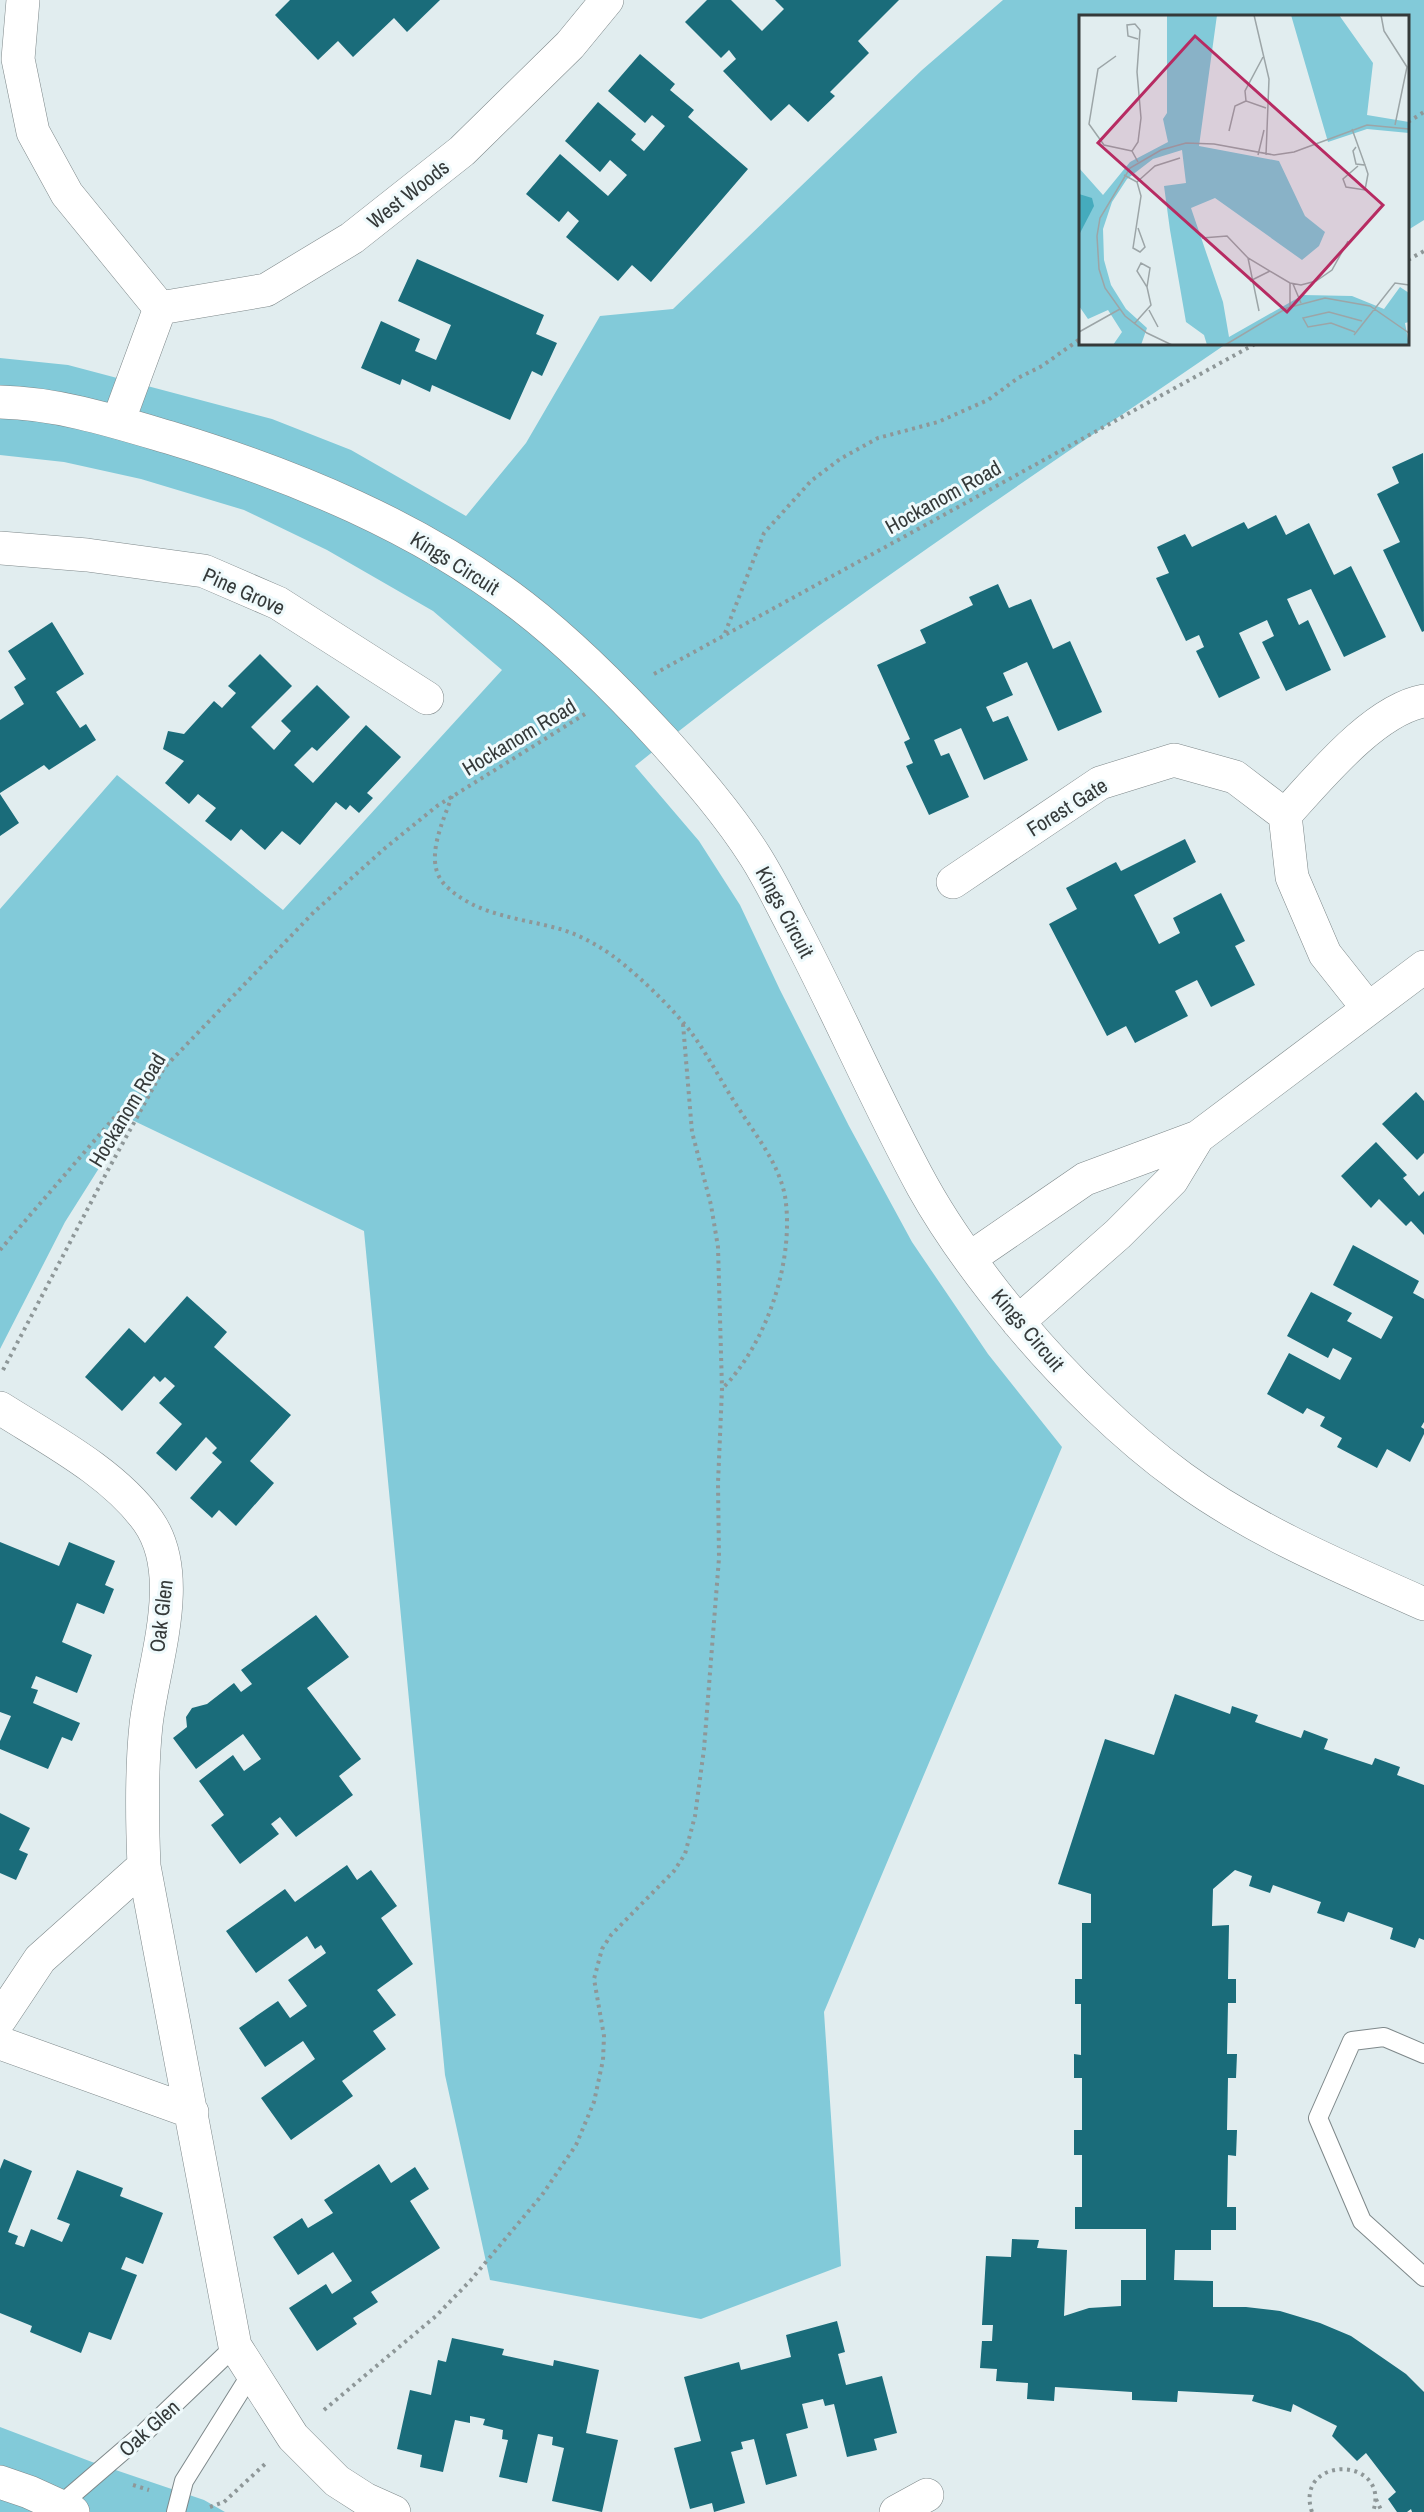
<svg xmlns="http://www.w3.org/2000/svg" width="1424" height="2512" font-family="'Archivo Narrow',sans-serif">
	<rect width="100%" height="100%" fill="#e1edef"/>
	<path fill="#82cad9" d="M1003,0H1424V220L1408,230V16H1080V344H1226C1027,480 823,614 635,766L699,841L740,905L780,990L849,1126L912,1242L988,1354L1062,1447L824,2012L841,2266L701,2319L490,2280L445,2075L364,1231L130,1119L65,1222L0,1349V909L117,775L283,910L502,670L433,611L327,550L244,510L141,479L64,462L0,455V358L68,365L272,419L351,450L466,516L526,443L600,316L673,309L922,70Z
		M0,2427L92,2462L204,2500L225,2512H0Z"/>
	<path fill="#1a6c7a" d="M290,0H440L407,32L394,18L353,57L338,41L318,60L275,15Z
		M707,0H731L762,31L784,9L775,0H899L858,41L869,53L830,92L835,96L808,122L789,104L771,121L723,71L736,59L729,50L721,58L685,22Z
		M640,54L675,84L670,90L694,110L688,117L748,169L651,282L632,265L618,281L566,237L579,221L568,211L559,222L526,194L560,154L608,196L627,175L610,160L600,172L565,141L598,102L636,134L631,140L644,151L665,126L652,115L645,123L608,91Z
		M417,259L544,315L536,334L557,343L542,376L532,371L510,420L432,385L430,392L402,379L400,385L361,368L381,321L420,339L415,351L436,360L451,325L398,301Z
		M1423,453L1424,631L1422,632L1383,550L1400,542L1377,494L1399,483L1392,467Z
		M1276,515L1286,535L1309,523L1334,575L1351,566L1386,637L1344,657L1311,589L1287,599L1299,625L1308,620L1331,670L1286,691L1262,642L1274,636L1267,620L1239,633L1260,678L1219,698L1196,651L1204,647L1199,635L1186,641L1156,578L1169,573L1157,547L1185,534L1192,547L1244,522L1248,529Z
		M998,584L1009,608L1031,599L1053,649L1070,641L1102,712L1058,731L1027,662L1003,673L1013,695L986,707L993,722L1008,716L1028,760L984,780L961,728L934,740L941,756L949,753L969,797L929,815L906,766L913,763L904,742L910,739L877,665L926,643L920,630L973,605L969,597Z
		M52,622L84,674L56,692L80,728L86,724L96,740L49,770L44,765L0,793V720L24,704L14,687L26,679L8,651Z
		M260,654L292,686L251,727L274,750L291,731L281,721L317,685L350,717L317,751L312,747L294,765L313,783L366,725L401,757L367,793L373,798L359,813L350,805L346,810L336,802L300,845L282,831L265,850L241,829L231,841L205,821L216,808L198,794L189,804L165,783L184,761L163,749L168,731L184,734L214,701L222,708L236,693L228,686Z
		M0,794L19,823L0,836Z
		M1185,839L1196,862L1134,895L1159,944L1180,933L1173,918L1221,893L1245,941L1235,946L1255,985L1211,1007L1197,980L1175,991L1188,1016L1135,1043L1126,1026L1107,1036L1049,924L1077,909L1066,888L1116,862L1121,871Z
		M1416,1092L1424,1101V1153L1417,1160L1382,1124Z
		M1376,1142L1407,1175L1403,1178L1419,1196L1424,1191V1235L1411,1221L1406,1226L1379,1199L1371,1208L1341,1176Z
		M1353,1245L1419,1281L1413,1293L1424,1299V1422L1421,1427L1424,1429V1434L1410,1462L1387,1449L1377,1468L1337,1447L1342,1438L1320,1426L1325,1417L1307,1408L1303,1414L1267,1394L1289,1353L1340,1380L1352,1358L1333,1348L1328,1358L1287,1336L1311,1292L1352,1313L1347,1321L1381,1339L1393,1317L1333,1285Z
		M187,1296L227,1332L214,1347L291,1415L250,1461L274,1483L236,1526L219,1510L212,1518L190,1498L222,1462L212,1453L217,1448L206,1437L176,1471L156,1453L182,1424L159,1403L175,1386L165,1377L160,1382L154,1376L122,1411L85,1377L129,1328L145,1343Z
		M0,1542L59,1566L69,1542L115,1561L105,1585L114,1589L104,1614L77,1603L62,1642L92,1655L77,1693L36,1676L31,1688L38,1690L33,1703L80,1723L72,1741L62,1737L48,1769L0,1749V1741L11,1716L0,1712Z
		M316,1615L349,1657L307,1688L361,1759L339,1776L353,1795L296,1837L280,1817L271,1824L279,1834L240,1864L211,1825L224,1815L199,1781L233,1755L244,1771L261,1759L243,1734L196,1769L173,1738L187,1727L186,1717L192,1708L207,1704L234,1683L241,1692L252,1684L241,1670Z
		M1175,1694L1230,1714L1232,1706L1258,1715L1255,1722L1301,1738L1304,1730L1328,1739L1324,1749L1372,1765L1375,1758L1400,1767L1397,1775L1424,1785V1940L1419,1938L1415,1948L1390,1939L1393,1928L1348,1912L1344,1922L1317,1913L1321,1902L1273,1885L1270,1893L1249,1886L1252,1876L1235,1870L1213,1889L1212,1926L1229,1925L1228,1979H1236V2003H1228L1227,2054H1237L1236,2078H1228L1227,2130H1237L1236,2156L1228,2155L1227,2207H1236V2230H1211V2250H1175L1174,2280L1213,2281V2307H1246L1280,2311L1320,2323L1351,2336L1406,2374L1424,2392V2512H1412L1411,2509L1407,2512H1397L1388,2499L1396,2492L1366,2453L1357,2461L1332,2436L1337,2426L1293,2404L1291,2412L1252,2401L1254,2395L1178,2391L1177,2402L1132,2400V2392L1055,2387L1054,2401L1027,2399L1028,2383L996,2381L997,2369L980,2368L982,2341H992L993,2325H982L986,2256L1011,2257L1012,2239L1039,2240L1037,2248L1067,2250L1064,2316L1089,2308L1121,2306V2280H1146V2229H1075V2207H1082V2155H1074V2130H1082V2078H1074V2054L1081,2055V2004H1075V1979H1082V1923H1091V1894L1058,1884L1105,1739L1154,1755Z
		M0,1813L30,1828L19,1850L28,1854L16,1880L0,1873Z
		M347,1865L357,1880L371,1870L397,1906L381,1918L413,1964L377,1990L396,2015L373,2031L386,2049L342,2081L353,2096L291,2140L261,2098L315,2059L303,2041L265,2067L239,2028L278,2001L290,2018L307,2006L288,1980L326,1953L321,1945L315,1949L307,1936L256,1973L226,1931L285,1889L295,1902Z
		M4,2159L32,2171L8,2232L18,2236L15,2244L24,2247L31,2229L62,2242L70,2224L57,2219L77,2170L123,2188L120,2196L163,2213L143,2264L126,2257L121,2269L137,2275L111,2340L89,2332L81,2353L30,2332L32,2326L0,2313V2169Z
		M379,2164L391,2183L415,2167L429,2189L410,2201L440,2248L371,2292L378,2302L353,2318L357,2324L317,2351L289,2308L326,2284L332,2294L352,2281L333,2252L298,2275L273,2237L302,2218L308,2228L333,2213L324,2200Z
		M837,2321L845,2352L838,2354L846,2385L882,2376L897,2433L874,2439L877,2450L847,2457L834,2404L825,2406L823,2399L802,2404L808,2428L786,2434L797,2476L766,2485L754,2439L741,2442L743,2449L731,2452L745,2503L714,2512L712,2503L690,2509L674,2448L701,2441L684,2377L739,2362L741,2370L791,2357L786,2335Z
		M452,2338L504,2349L502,2355L553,2366L554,2360L599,2370L586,2433L618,2440L602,2512L552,2501L564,2448L552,2445L553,2437L538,2434L527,2483L499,2477L508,2440L502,2439L503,2430L483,2425L485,2419L470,2416V2423L455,2420L443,2472L420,2467L422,2455L397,2449L410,2390L431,2395L438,2360L446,2362Z"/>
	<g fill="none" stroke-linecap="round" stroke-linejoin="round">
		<defs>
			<path id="lane" d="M1424,2054L1384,2037L1352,2041L1318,2118L1362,2221L1424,2277
				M59,2506L145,2432L235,2346
				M176,2512L184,2481L251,2374"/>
			<path id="street" d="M23,0L18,59L33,132L67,194L160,308
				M0,402C58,403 117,422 171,438C296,476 419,527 522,606C574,646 620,693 664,741C696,777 729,815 755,856C769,878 780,901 792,924C838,1011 876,1101 923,1187C948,1232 986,1283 1019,1323C1064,1377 1124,1436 1182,1478C1255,1531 1341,1567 1424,1604
				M118,422L160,308L266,290L352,238L462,151L570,45L607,0
				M0,548L87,555L204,571L278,603L427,698
				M953,882L1100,783L1174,760L1235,777L1285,815
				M1367,1007L1325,954L1292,877L1285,815C1319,778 1374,710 1424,701
				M970,1258L1085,1179L1198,1137
				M1018,1322L1118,1234L1172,1180L1198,1137L1424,967
				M0,1408C49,1439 114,1473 148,1521C187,1576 153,1663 146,1725C141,1772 142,1819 144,1866L235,2346L293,2437L337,2481L365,2499L394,2512
				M0,2019L40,1959L144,1866
				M0,2043L192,2112
				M0,2482L29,2492L73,2512
				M896,2512L927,2495"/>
		</defs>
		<use href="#lane" stroke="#7e888a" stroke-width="20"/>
		<use href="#street" stroke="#7e888a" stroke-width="34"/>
		<path stroke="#8e9798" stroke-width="4" stroke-dasharray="3 4.5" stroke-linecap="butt" d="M1408,122L1424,112
			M1408,260L1424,251
			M725,633L764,533L811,481L840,459L878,438L938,422L988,400L1018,378L1042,366L1080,339
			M654,674L1255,344
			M452,796C443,822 422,863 446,886C477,916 521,918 560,929C574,933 588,940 601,948C628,964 675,1010 693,1035C711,1060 724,1087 741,1112C758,1138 779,1165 785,1196C795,1260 767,1343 722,1389
			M0,1250L113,1119L161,1071
			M3,1370L108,1170L164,1068L314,912L384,849L437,806L585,714
			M324,2410L436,2316L470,2281L542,2195L576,2145L594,2102L603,2060L604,2036L594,1979L602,1949L611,1935L674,1871L685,1854L695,1816L704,1749L719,1558L718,1483L722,1389L718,1247L711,1205L692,1132L683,1024
			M133,2485L149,2490
			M1376,2499L1382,2512
			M210,2507L224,2502L265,2464
			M1312,2512C1293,2455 1392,2455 1373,2512"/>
		<use href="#lane" stroke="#fff" stroke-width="18"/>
		<use href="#street" stroke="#fff" stroke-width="33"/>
	</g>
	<g text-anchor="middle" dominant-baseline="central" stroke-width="6" stroke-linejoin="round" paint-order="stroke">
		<g font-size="21" fill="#353a3a" stroke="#effafc">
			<text transform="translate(408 194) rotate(-38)">West Woods</text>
			<text transform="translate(943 497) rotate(-29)">Hockanom Road</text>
			<text transform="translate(455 563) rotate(32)">Kings Circuit</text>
			<text transform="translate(244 591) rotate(24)">Pine Grove</text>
			<text transform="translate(519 737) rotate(-31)">Hockanom Road</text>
			<text transform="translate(1067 807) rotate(-32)">Forest Gate</text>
			<text transform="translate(785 912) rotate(62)">Kings Circuit</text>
			<text transform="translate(127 1110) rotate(-59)">Hockanom Road</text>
			<text transform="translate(1028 1330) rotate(50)">Kings Circuit</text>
			<text transform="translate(161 1616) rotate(-83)">Oak Glen</text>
			<text transform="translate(149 2428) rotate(-42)">Oak Glen</text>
		</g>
	</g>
	<g transform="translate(1079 15)">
		<rect width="330" height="330" fill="#e1edef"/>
		<path d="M88,0H138L120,131L200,146L226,201L246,217L240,231L223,245L136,183L112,193L144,287L150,322L224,280L273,281L305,294L321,272L330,278V307L326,308L330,330H128L125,320L107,307L91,215L85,171L107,168L103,135L74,144L48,164L33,187L24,214L25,245L32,270L47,294L68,313L62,330H34L43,317L29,295L9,304L0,291V153L24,180L51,147L89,127L84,104L88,98ZM212,0H260L294,48L288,100L330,107V118L288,114L249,127Z" fill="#82cad9"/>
		<path d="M0,179L13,183L15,191L0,220Z" fill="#45abbd"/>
		<path fill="none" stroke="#9ca5a7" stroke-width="1.5" d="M175,0L190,64L187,140M302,0L305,16L328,52L316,110M37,41L19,54L10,109L25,130L53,136M184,42L166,76L167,86L187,93M273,114L286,150L277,149L274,136L277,132M150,116L156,91L167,86M179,140L185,115M59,147L53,136L59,127L62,103L58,57L61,15L56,9L48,10L49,21L59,24M279,151L264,164L267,172L286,175L289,159L286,150M45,160L58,167L62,181L54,233L61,237L66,232L59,213M58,167L76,151L101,143M123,223L148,221L169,243L211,268L222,270L237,266L253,255L269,226M169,243L180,296M171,266L191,256M211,268V292M214,269L222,288M70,295L79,312M55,309L72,290L68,272L58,256L62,248L71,253L68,272M0,317L41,294M276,317L252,308L229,312L224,303L250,297L283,306M275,320L316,268L330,270M93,330L68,318L46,301L26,273L20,254L18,221L21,203L51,153L82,135L107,128L135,129L195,140L215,137L288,110L330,114M146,330L208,293L246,283L291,291L330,318"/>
		<path fill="#b72b62" fill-opacity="0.15" stroke="#b72b62" stroke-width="3" d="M116,21L304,190L208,297L19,128Z"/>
		<rect width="330" height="330" fill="none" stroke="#353a3a" stroke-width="3"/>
	</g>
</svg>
